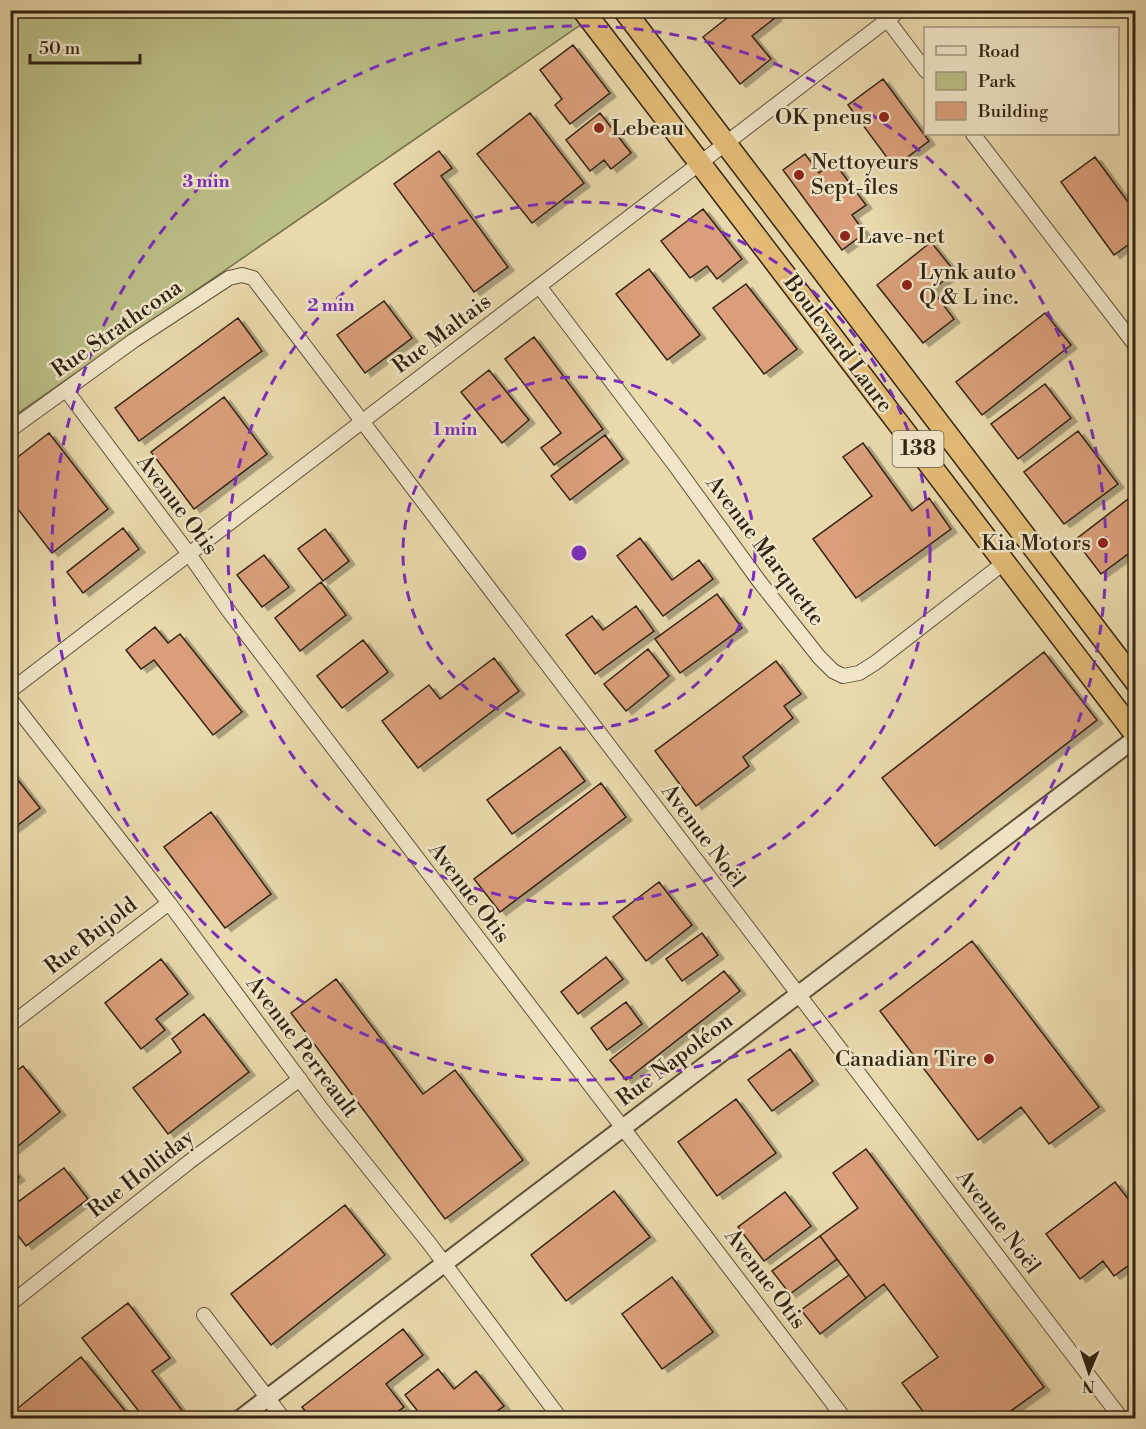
<svg xmlns="http://www.w3.org/2000/svg" width="1146" height="1429" font-family="'Libre Bodoni',serif">
	<defs>
		<filter id="shadow"><feDropShadow dx="6" dy="3.5" stdDeviation="0" flood-color="#0004"/></filter>
	</defs>
	<rect width="100%" height="100%" fill="#e9d9ac"/>
	<filter id="stains"><feTurbulence type="fractalNoise" baseFrequency=".00333" numOctaves="4"/><feColorMatrix values="0 0 0 0 .2 0 0 0 0 .09 0 0 0 0 .02 0 0 0 .5 -.17"/></filter>
	<radialGradient id="worn" r=".72"><stop offset=".6" stop-color="#630" stop-opacity="0"/><stop offset="1" stop-color="#630" stop-opacity=".3"/></radialGradient>
	<path fill="#bbbe86" stroke="#76714c" stroke-width="1.5" d="M583,10L589,19L11,418V11Z"/>
	<path fill="#da9f7a" stroke="#322413" stroke-width="1.5" filter="url(#shadow)" d="M737,10H771L776,17L752,36L771,59L740,84L703,37Z
		M573,45L610,93L570,124L555,105L562,99L540,70Z
		M883,79L929,141L894,167L848,105Z
		M530,113L584,183L532,223L477,154Z
		M600,113L631,153L611,169L604,160L590,171L566,140Z
		M439,151L452,168L441,176L508,267L474,292L394,184Z
		M805,154L819,173L834,162L866,205L852,215L865,233L842,250L783,170Z
		M1095,157L1136,213V239L1114,255L1061,182Z
		M703,209L742,259L717,279L707,266L690,278L661,241Z
		M931,242L955,272L932,290L954,319L923,343L877,285Z
		M649,269L700,335L667,360L616,294Z
		M746,284L797,349L764,374L713,308Z
		M384,301L412,338L365,373L337,335Z
		M1045,313L1071,345L982,415L956,382Z
		M238,318L262,351L139,441L115,408Z
		M534,337L603,429L554,465L541,448L561,433L505,359Z
		M489,370L529,420L502,443L461,392Z
		M1045,384L1071,418L1018,459L991,424Z
		M224,397L267,454L194,509L151,452Z
		M1078,431L1118,484L1064,524L1024,472Z
		M49,433L108,509L52,553L10,499V463Z
		M605,435L623,459L570,500L551,476Z
		M863,443L912,511L929,498L951,529L856,598L813,539L872,496L843,457Z
		M1128,499L1136,509V548L1101,574L1075,540Z
		M123,528L139,549L83,593L67,572Z
		M325,529L349,561L323,581L298,549Z
		M640,538L672,580L699,560L713,579L663,616L617,556Z
		M264,555L289,587L262,607L237,575Z
		M321,582L346,615L300,651L275,618Z
		M717,594L742,628L680,673L655,639Z
		M636,606L654,631L595,674L566,635L592,616L603,630Z
		M155,627L168,643L180,634L242,712L213,735L154,660L141,669L126,650Z
		M363,640L388,672L342,708L317,676Z
		M648,649L669,676L626,711L604,684Z
		M1044,652L1097,720L935,846L882,778Z
		M494,658L519,691L418,768L382,721L429,685L440,699Z
		M776,661L801,694L784,706L793,718L743,757L749,766L696,806L655,751Z
		M560,747L585,781L512,834L487,800Z
		M10,770L40,808L10,831Z
		M601,783L626,817L500,912L474,879Z
		M211,812L271,894L225,928L164,847Z
		M659,882L692,925L646,961L613,917Z
		M702,933L718,955L682,981L666,959Z
		M972,941L1099,1107L1049,1144L1021,1107L978,1140L880,1011Z
		M606,957L623,979L578,1014L561,992Z
		M161,959L188,994L156,1019L165,1030L141,1049L105,1003Z
		M724,971L740,991L626,1080L610,1060Z
		M336,979L423,1094L455,1070L523,1160L445,1219L291,1013Z
		M626,1002L642,1024L607,1050L591,1028Z
		M204,1014L249,1072L168,1134L133,1088L181,1052L172,1039Z
		M790,1049L813,1081L772,1111L748,1080Z
		M23,1066L60,1112L13,1150L10,1148V1076Z
		M736,1099L776,1153L717,1196L678,1142Z
		M866,1149L1044,1387L1001,1418H925L927,1417L902,1383L938,1357L884,1284L866,1298L820,1236L858,1208L833,1173Z
		M10,1167L19,1177L10,1183Z
		M64,1168L88,1199L26,1246L10,1225V1208Z
		M1115,1182L1136,1209V1260L1114,1276L1103,1261L1080,1279L1046,1234Z
		M614,1191L650,1237L566,1301L531,1255Z
		M785,1192L811,1226L764,1261L738,1227Z
		M345,1205L385,1255L271,1345L231,1294Z
		M820,1236L837,1259L790,1294L772,1271Z
		M849,1275L866,1298L820,1334L801,1310Z
		M672,1277L713,1332L662,1369L622,1314Z
		M128,1303L170,1358L152,1371L184,1413L177,1418H144L82,1338Z
		M403,1329L423,1355L386,1384L404,1407L388,1418H311L302,1407Z
		M81,1357L131,1418H18L13,1412Z
		M438,1369L454,1389L476,1371L504,1406L487,1418H423L405,1395Z"/>
	<g fill="none" stroke-linecap="round" stroke-linejoin="round">
		<defs>
			<path id="minor" d="M880,10L926,71
				M973,134L1136,346
				M539,286L674,464L759,581L819,657L833,671L843,676L859,673L875,663L1005,562
				M66,390L189,554L228,610L844,1418
				M10,430L133,341L229,278L242,275L253,278L1121,1418
				M10,691L900,10
				M10,699L169,903L323,1111L429,1243L560,1418
				M10,1025L169,903
				M10,1304L189,1162L300,1079
				M204,1315L283,1418"/>
			<path id="tertiary" d="M241,1418L1136,738"/>
			<path id="trunk" d="M583,10L1136,735
				M624,10L1136,682"/>
		</defs>
		<use href="#minor" stroke="#605139" stroke-width="16"/>
		<use href="#tertiary" stroke="#605139" stroke-width="20"/>
		<use href="#trunk" stroke="#322413" stroke-width="24"/>
		<use href="#minor" stroke="#f1e6c9" stroke-width="14"/>
		<use href="#tertiary" stroke="#f1e6c9" stroke-width="16"/>
		<use href="#trunk" stroke="#e4bc76" stroke-width="21"/>
	</g>
	<g fill="none" stroke="#7b2cbf" stroke-width="3" stroke-dasharray="10 8">
		<circle cx="579" cy="553" r="176"/>
		<circle cx="579" cy="553" r="351"/>
		<circle cx="579" cy="553" r="527"/>
	</g>
	<g fill="#8f2418" stroke="#f1e6c9" stroke-width="2">
		<circle cx="884" cy="117" r="6"/>
		<circle cx="599" cy="128" r="6"/>
		<circle cx="799" cy="175" r="6"/>
		<circle cx="845" cy="236" r="6"/>
		<circle cx="907" cy="285" r="6"/>
		<circle cx="1103" cy="543" r="6"/>
		<circle cx="989" cy="1059" r="6"/>
	</g>
	<g text-anchor="middle" dominant-baseline="central" stroke-width="5" stroke-linejoin="round" paint-order="stroke">
		<rect fill="#f1e6c9" stroke="#6b5e4a" stroke-width="1.5" x="892.5" y="431" width="51" height="36" rx="4.5"/>
		<g font-size="21" font-weight="bold" fill="#322413">
			<text x="918" y="449">138</text>
		</g>
		<g font-size="22" fill="#322413" stroke="#f1e6c9" text-anchor="start">
			<text x="872" y="117" text-anchor="end">OK pneus</text>
			<text x="611" y="128">Lebeau</text>
			<text x="811" y="162">Nettoyeurs<tspan x="811" dy="25">Sept-îles</tspan></text>
			<text x="857" y="236">Lave-net</text>
			<text x="919" y="272">Lynk auto<tspan x="919" dy="25">Q &amp; L inc.</tspan></text>
			<text x="1091" y="543" text-anchor="end">Kia Motors</text>
			<text x="977" y="1059" text-anchor="end">Canadian Tire</text>
		</g>
		<g font-size="22" fill="#322413" stroke="#f1e6c9">
			<text transform="translate(117 329) rotate(-35)">Rue Strathcona</text>
			<text transform="translate(442 334) rotate(-37)">Rue Maltais</text>
			<text transform="translate(838 344) rotate(53)">Boulevard Laure</text>
			<text transform="translate(177 505) rotate(53)">Avenue Otis</text>
			<text transform="translate(765 551) rotate(53)">Avenue Marquette</text>
			<text transform="translate(703 836) rotate(53)">Avenue Noël</text>
			<text transform="translate(469 893) rotate(53)">Avenue Otis</text>
			<text transform="translate(91 936) rotate(-38)">Rue Bujold</text>
			<text transform="translate(302 1047) rotate(53)">Avenue Perreault</text>
			<text transform="translate(675 1060) rotate(-37)">Rue Napoléon</text>
			<text transform="translate(141 1174) rotate(-38)">Rue Holliday</text>
			<text transform="translate(998 1222) rotate(53)">Avenue Noël</text>
			<text transform="translate(765 1279) rotate(53)">Avenue Otis</text>
		</g>
	</g>
	<circle cx="579" cy="553" r="9" fill="#7b2cbf" stroke="#f1e6c9" stroke-width="3"/>
	<g font-size="18" text-anchor="middle" font-weight="bold" fill="#7b2cbf" stroke="#f1e6c9" stroke-width="5" stroke-linejoin="round" paint-order="stroke">
		<text x="206" y="187">3 min</text>
		<text x="331" y="311">2 min</text>
		<text x="455" y="435">1 min</text>
	</g>
	<rect width="1146" height="1429" fill="none" stroke="#e9d9ac" stroke-width="36"/>
	<rect x="12" y="12" width="1122" height="1405" fill="none" stroke="#322413" stroke-width="3"/>
	<rect x="18" y="18" width="1110" height="1393" fill="none" stroke="#322413" stroke-width="1.5"/>
	<rect x="924" y="27" width="195" height="108" fill="#f1e6c9" stroke="#a59880" stroke-width="1.5"/>
	<rect x="936" y="46" width="30" height="9" fill="#f1e6c9" stroke="#a59880" stroke-width="1.5"/>
	<text x="978" y="57" font-size="18" fill="#322413">Road</text>
	<rect x="936" y="72" width="30" height="18" fill="#bbbe86" stroke="#a59880" stroke-width="1.5"/>
	<text x="978" y="87" font-size="18" fill="#322413">Park</text>
	<rect x="936" y="102" width="30" height="18" fill="#da9f7a" stroke="#a59880" stroke-width="1.5"/>
	<text x="978" y="117" font-size="18" fill="#322413">Building</text>
	<g transform="translate(1089 1372) rotate(182)" stroke="#f1e6c9" stroke-width="4.5" paint-order="stroke">
	<path d="M0-4.5L10 22L0 15L-10 22Z" fill="#322413"/>
	<text y="-9" font-size="16" font-weight="bold" text-anchor="middle" fill="#322413">N</text>
	</g>
	<path d="M30 54v9h110v-9" fill="none" stroke="#322413" stroke-width="3"/>
	<text x="39" y="54" font-size="18" fill="#322413" stroke="#f1e6c9" stroke-width="4.5" paint-order="stroke">50 m</text>
	<rect width="100%" height="100%" filter="url(#stains)"/>
	<rect width="100%" height="100%" fill="url(#worn)"/>
</svg>
